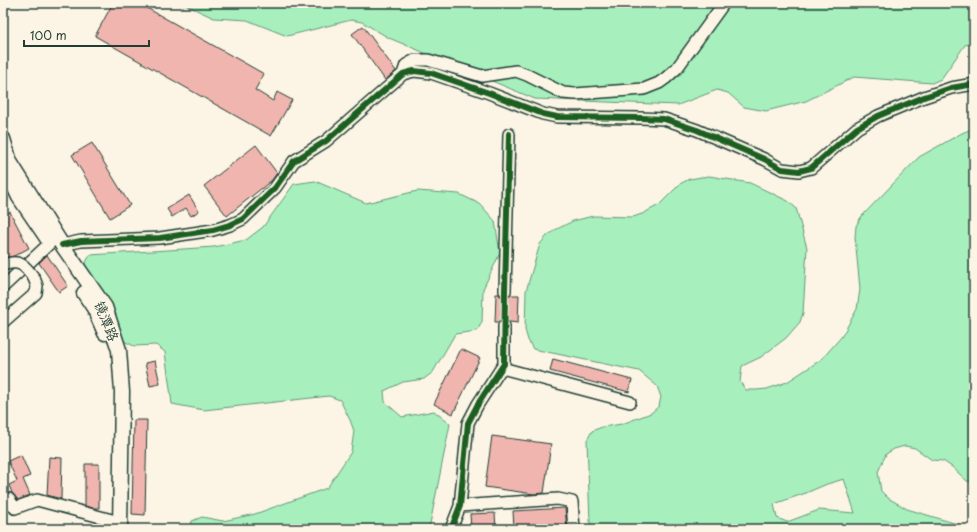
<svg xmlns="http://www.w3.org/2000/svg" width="977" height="532" font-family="'Playpen Sans','LXGW WenKai TC',sans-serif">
	<rect width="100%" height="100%" fill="#fcf5e5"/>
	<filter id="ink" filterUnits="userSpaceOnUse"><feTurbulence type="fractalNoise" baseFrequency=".025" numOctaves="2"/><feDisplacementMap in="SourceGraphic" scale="8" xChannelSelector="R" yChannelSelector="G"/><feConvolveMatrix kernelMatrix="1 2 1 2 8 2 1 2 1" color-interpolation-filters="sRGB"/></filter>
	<g filter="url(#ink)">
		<path fill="#a7f0bd" stroke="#639678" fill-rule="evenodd" d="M181,3H974V43L965,45L941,79L932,83L854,77L806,101L766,111L744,107L728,93L717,90L678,105L535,99L389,38L362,22L351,20L287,36L247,20L214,18Z
			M974,128V483L967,481L952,467L943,461L932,460L915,448L905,446L894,449L886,454L878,472L881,491L888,498L907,509L954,523L970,529H590V522L587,440L592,431L602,427L622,424L651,413L659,406L661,397L657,386L639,371L533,349L528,340L525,330L526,291L537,254L540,244L547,236L555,230L573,221L593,216L633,217L642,214L659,205L680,184L689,179L709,176L750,183L788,201L796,208L807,248L803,313L800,322L786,338L761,357L742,366L740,382L746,390H756L767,389L787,382L822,359L842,336L857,309L860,289L855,237L856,226L861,217L919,157L962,133ZM844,479L855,513L819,510L787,522L777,518L774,504L806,493L827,484Z
			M315,181L366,203L417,191L459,194L480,204L495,221L500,253L483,289L482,322L477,331L455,334L433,372L424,379L403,382L384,391L385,402L402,417L434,411L450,424L430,524L427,529H189L192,521L202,517L223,521L255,514L327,488L351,452L354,431L350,420L340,400L329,396L204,410L172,404L165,352L156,345L134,346L124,341L112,311L89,275L85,264L90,255L214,247L246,240L263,227L294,184Z"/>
		<path fill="#f0b5ae" stroke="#1f3d34" d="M113,3H138L264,74L255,90L273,101L277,92L292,100L271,136L95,36Z
			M363,26L396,71L385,80L352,34Z
			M92,143L130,205L110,218L72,155Z
			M256,145L277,173L272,180L227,216L204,186Z
			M189,195L199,211L191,216L186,208L172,217L167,209Z
			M10,212L29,248L14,256L3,258V216Z
			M47,255L68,286L59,292L39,263Z
			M496,294H499L501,297L504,298L508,297L511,295H519L518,323L510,322L507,320L504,319L501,320L499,322H495Z
			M461,349L480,358L453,414L434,404Z
			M553,359L632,380L629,392L550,371Z
			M155,361L160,384L150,386L145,363Z
			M134,420H147L145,515L132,514Z
			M492,436L551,444L544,493L534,494L485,487Z
			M21,455L30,476L23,479L30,495L18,500L12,493L9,485L17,481L8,461Z
			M49,457L62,458L61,499L47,495Z
			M85,464H99V508H93L85,506Z
			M565,508L567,529H514L513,511Z
			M495,513L496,529H471L470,514Z"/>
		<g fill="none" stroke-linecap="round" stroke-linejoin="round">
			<path stroke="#d0d0c2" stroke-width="11" stroke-dasharray="11 5.5" stroke-linecap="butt" d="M504,326L505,291"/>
			<defs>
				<path id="minor" d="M403,74L406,65L415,60H428L482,76L516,71L527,75L563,93L575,94L644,89L659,83L666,78L677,68L724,3
					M62,245L81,241L160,238L213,230L230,225L243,219L275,188L294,161L326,141L403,74L414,71L431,73L489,93L543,114L557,117L641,118L664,119L697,130L764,159L782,169L799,171L811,168L857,128L878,116L924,97L951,88L974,84
					M3,287L50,243
					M505,291L509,134
					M3,322L36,293L37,286L34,278
					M502,368L630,402
					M3,501L9,499L15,508L37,500L112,520
					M460,506L558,499L572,502L574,529
					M451,529L460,506L468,423L478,404L504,364V326"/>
				<path id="major" d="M3,139L10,162L62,245L105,307L119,350L122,392L120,529
					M8,174L19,197L49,241
					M84,293L94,308L105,333"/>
			</defs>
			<use href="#minor" stroke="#1f3d34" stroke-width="14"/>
			<use href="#major" stroke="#1f3d34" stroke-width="17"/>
			<use href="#minor" stroke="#fcf5e5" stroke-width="11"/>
			<use href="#major" stroke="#fcf5e5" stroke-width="14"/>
			<defs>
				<path id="minor-bridge" d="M3,265C19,259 25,265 34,278"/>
			</defs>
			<use href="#minor-bridge" stroke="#1f3d34" stroke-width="14" stroke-linecap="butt"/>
			<use href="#minor-bridge" stroke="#fcf5e5" stroke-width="11"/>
			<defs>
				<path id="cycleway" d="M62,245L81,241L160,238L213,230L230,225L243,219L275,188L294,161L326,141L403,74L414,71L431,73L489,93L543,114L557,117L641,118L664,119L697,130L764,159L782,169L799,171L811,168L857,128L878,116L924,97L951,88L974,84
					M451,529L460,506L468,423L478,404L504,364L505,291L509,134"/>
			</defs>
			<use href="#cycleway" stroke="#fcf5e5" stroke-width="8"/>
			<use href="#cycleway" stroke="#1b5e20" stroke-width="6"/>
		</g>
	</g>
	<g text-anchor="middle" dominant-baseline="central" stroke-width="3" stroke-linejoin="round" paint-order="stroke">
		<g font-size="14" fill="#1f3d34" stroke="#fcf5e5">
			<text transform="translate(107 321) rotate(68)">镜潭路</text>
		</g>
	</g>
	<rect width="977" height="532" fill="none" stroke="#fcf5e5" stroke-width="16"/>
	<rect x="8" y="8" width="961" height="516" fill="none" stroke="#1f3d34" stroke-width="1.5" filter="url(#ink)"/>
	<path d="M24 40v6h125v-6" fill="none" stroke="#1f3d34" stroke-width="2"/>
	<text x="30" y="40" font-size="12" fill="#1f3d34" stroke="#fcf5e5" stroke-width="3" paint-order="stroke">100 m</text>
</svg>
